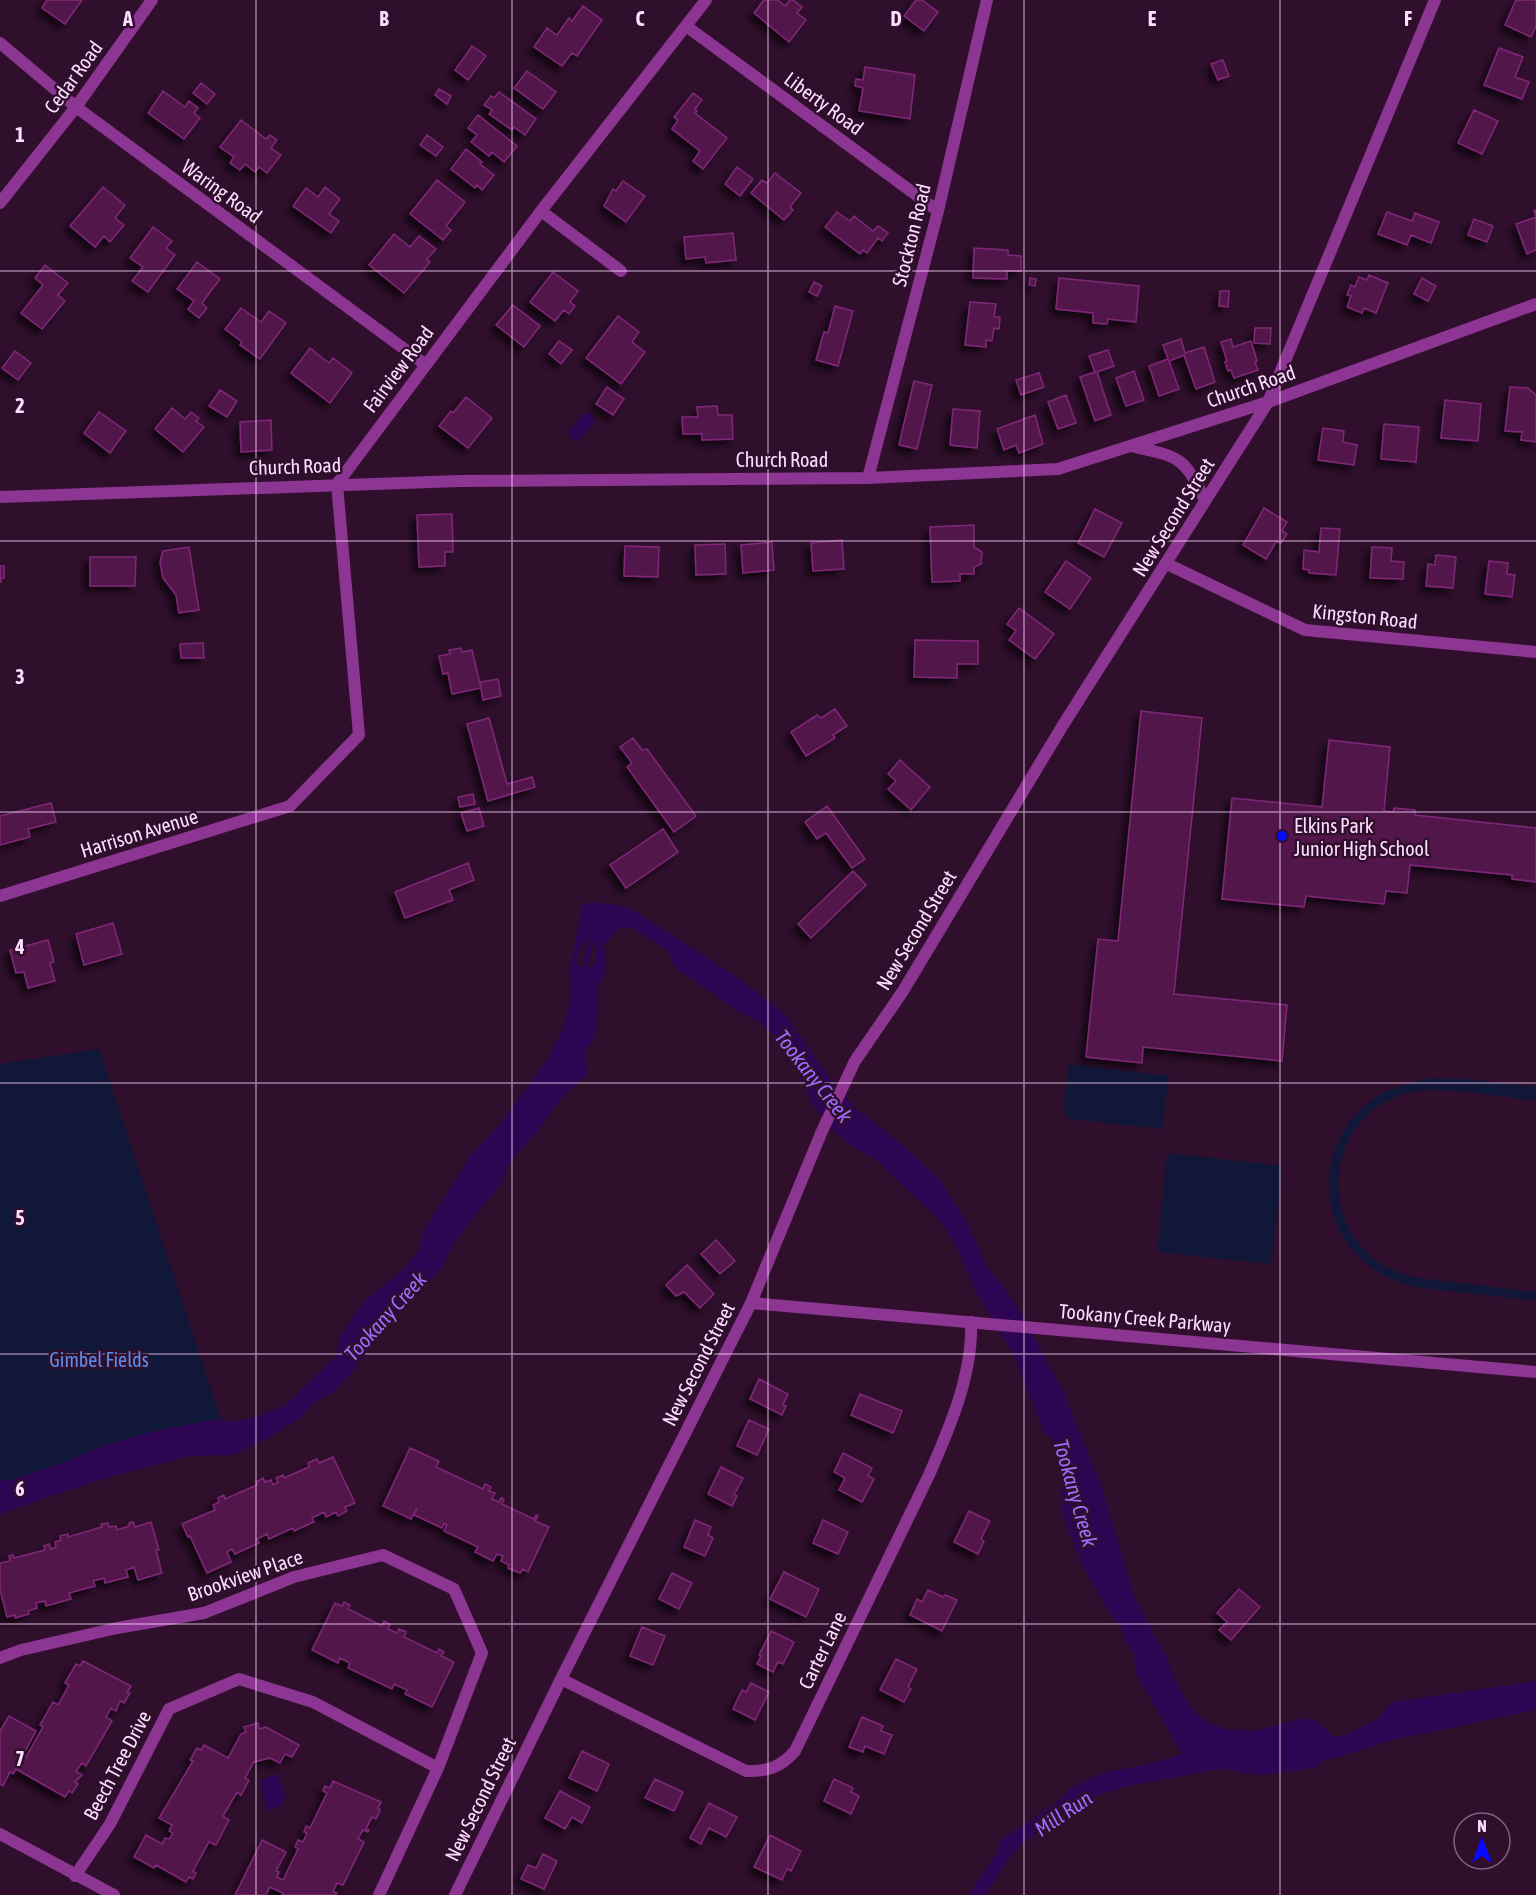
<svg xmlns="http://www.w3.org/2000/svg" width="1536" height="1895" font-family="'Asap Condensed',sans-serif">
	<defs>
		<filter id="shadow"><feDropShadow dx="-5.5" dy="5.5" stdDeviation="3" flood-color="#0009"/></filter>
	</defs>
	<rect width="100%" height="100%" fill="#2f0f2c"/>
	<path fill="#111739" d="M99,1049L223,1425L0,1496V1064Z
		M1069,1064L1169,1076L1162,1129L1070,1119L1063,1112Z
		M1431,1078L1467,1079L1536,1087V1101C1499,1097 1434,1083 1400,1095C1331,1120 1317,1212 1373,1258C1386,1269 1402,1274 1418,1278L1536,1292V1301L1414,1287C1391,1280 1371,1271 1355,1253C1315,1210 1322,1139 1368,1103C1386,1088 1408,1083 1431,1078Z
		M1167,1153L1283,1166L1271,1264L1157,1252Z"/>
	<path fill="#2e0552" fill-rule="evenodd" d="M585,412L592,415L595,422L578,441L571,439L568,432Z
		M591,902L619,905L635,911L737,977L785,1014L824,1071L853,1106L900,1143L940,1180L969,1226L985,1264L1001,1283L1020,1311L1062,1389L1102,1488L1134,1596L1170,1664L1176,1683L1193,1709L1204,1721L1225,1729L1255,1731L1304,1718L1318,1721L1333,1737L1348,1734L1379,1718L1392,1702L1536,1681V1710L1393,1740L1321,1762L1316,1768L1260,1775L1220,1769L1133,1785L1086,1799L1061,1814L1021,1845L1009,1858L986,1895H968L997,1852L1000,1840L1053,1805L1072,1787L1102,1773L1144,1765L1182,1754L1136,1673L1133,1652L1125,1642L1121,1625L1113,1620L1082,1565L1062,1513L1061,1462L1054,1440L1044,1433L1011,1350L974,1289L955,1243L939,1220L876,1160L850,1145L829,1126L813,1105L791,1057L778,1038L760,1023L738,1011L674,967L668,951L631,927L619,929L604,944L606,973L598,985L596,1036L586,1051L587,1075L563,1096L538,1131L512,1159L501,1184L453,1244L443,1267L384,1328L352,1372L334,1392L313,1403L301,1418L272,1436L234,1455L189,1456L96,1481L0,1514V1480H11L62,1463L106,1445L151,1432L212,1420L238,1421L254,1417L285,1405L323,1369L336,1356L340,1336L362,1303L405,1268L418,1251L424,1231L469,1157L496,1129L550,1056L564,1025L571,995L570,969L582,906ZM591,936L596,947V960L593,963L592,968L586,966L579,967C576,955 581,944 591,936Z
		M278,1774L286,1796L280,1807L267,1811L260,1780Z"/>
	<g fill="none" stroke-linecap="round" stroke-linejoin="round">
		<path stroke="#2e0552" stroke-width="5" d="M584,973L593,932"/>
	</g>
	<path fill="#52194c" stroke="#802878" stroke-width="1.5" filter="url(#shadow)" d="M47,0H82L65,24L42,8Z
		M764,0H778L785,6L790,0H793L802,7L797,13L806,20L789,42L754,13Z
		M916,0H922L938,12L924,31L904,16Z
		M1516,0H1536V26L1531,37L1505,25Z
		M583,6L602,20L577,56L572,53L562,66L534,47L547,28L557,35L569,18L572,21Z
		M472,46L486,56L468,80L455,70Z
		M1499,48L1523,57L1515,77L1529,82L1522,99L1484,85Z
		M1223,60L1229,76L1218,80L1211,64Z
		M865,67L915,75L910,119L859,111L863,88L855,86L856,79L863,80Z
		M527,71L556,92L543,109L514,88Z
		M201,83L215,94L207,104L193,93Z
		M439,89L451,96L447,104L435,95Z
		M163,91L185,107L189,101L198,108L194,113L200,118L184,139L148,113Z
		M499,92L536,119L525,135L514,127L512,130L489,114L492,110L484,105L491,96L494,98Z
		M693,93L702,100L695,109L697,111L695,113L727,138L703,169L693,161L700,151L672,129L678,120L674,117Z
		M1474,110L1498,121L1482,154L1458,143Z
		M478,115L517,146L504,162L492,152L489,156L471,142L477,135L468,128Z
		M241,120L266,139L270,135L277,140L271,148L281,155L267,173L259,167L255,172L245,164L240,170L230,163L234,157L220,147Z
		M427,135L443,147L436,156L420,145Z
		M466,149L482,162L480,164L494,175L482,190L477,185L475,188L451,169Z
		M737,167L753,179L740,196L725,184Z
		M775,173L801,193L790,207L793,210L784,220L751,193L762,180L767,183Z
		M437,180L465,202L446,226L451,230L443,240L410,214Z
		M623,181L645,196L626,222L604,206L613,189L616,191Z
		M103,187L125,205L115,218L124,225L110,242L104,236L95,247L70,226Z
		M325,187L340,199L329,214L339,221L331,233L293,206L306,188L318,197Z
		M1536,210V250L1527,254L1516,224L1536,217L1534,211Z
		M837,212L850,221L854,216L873,231L878,226L888,233L882,241L878,238L867,253L863,250L860,254L825,227Z
		M1387,212L1412,221L1415,213L1439,222L1431,243L1411,235L1407,245L1378,234Z
		M1474,219L1493,226L1487,242L1468,235Z
		M153,227L172,241L166,248L175,255L148,292L132,281L143,267L130,258Z
		M733,233L736,260L706,263L705,257L686,259L684,237Z
		M394,234L410,247L419,236L436,249L427,259L430,262L404,293L369,265Z
		M974,248L1008,250V255L1021,256V271H1007V279L973,278Z
		M197,262L220,279L202,303L207,308L199,318L188,309L194,301L177,289Z
		M45,265L68,283L58,295L65,301L42,329L21,313L43,285L35,278Z
		M553,272L578,291L570,302L575,306L569,314L564,310L555,321L530,302Z
		M1369,275L1388,283L1376,313L1364,308L1362,313L1347,307L1351,296L1347,295L1351,285L1355,287L1359,277L1367,280Z
		M1030,278L1036,279L1035,286L1029,285Z
		M1059,278L1139,286L1136,322L1108,319L1107,324L1093,323V313L1056,309Z
		M1422,278L1436,286L1428,301L1414,294Z
		M814,282L822,286L817,296L809,292Z
		M1220,291H1229L1228,307L1219,306Z
		M970,302L996,304L994,317H1000L999,329L994,328L992,341L986,340V347L965,345Z
		M513,305L540,326L524,347L496,325Z
		M835,306L853,311L838,366L816,360L824,332L828,333Z
		M241,308L261,322L269,311L286,323L260,359L240,345L242,342L225,329Z
		M618,316L639,332L632,342L645,352L621,384L586,358Z
		M1255,328H1271L1270,344L1254,343Z
		M1181,339L1185,353L1204,347L1215,382L1196,389L1184,355L1169,361L1179,389L1159,396L1149,366L1168,359L1163,345Z
		M1231,339L1233,347L1251,341L1257,361L1255,362L1258,370L1234,378L1231,370L1228,371L1225,362L1227,361L1221,342Z
		M559,341L572,350L561,364L549,354Z
		M310,348L329,363L333,358L352,373L330,403L291,373Z
		M1108,350L1114,366L1097,372L1111,415L1095,421L1080,377L1095,372L1089,356Z
		M15,351L31,363L18,380L2,368Z
		M1134,371L1144,400L1126,406L1116,378Z
		M1039,373L1044,387L1021,395L1016,380Z
		M914,381L932,385L917,449L899,445Z
		M607,387L624,399L613,415L596,404Z
		M1510,387L1528,388L1536,395V442L1521,440L1522,432L1505,431Z
		M220,390L237,401L227,417L209,406Z
		M1066,395L1076,423L1058,429L1048,402Z
		M466,397L492,418L468,448L439,426L451,411L453,413Z
		M1445,400L1481,404L1478,441L1441,438Z
		M717,406L718,415H732L733,439L702,440V434H683L682,417H698L697,407Z
		M172,408L185,419L191,412L199,418L196,421L204,427L183,452L155,429Z
		M953,409L980,411L977,448L950,445Z
		M99,412L126,431L110,453L84,433Z
		M1035,415L1043,444L1019,453L1016,445L1004,450L997,429Z
		M271,420L272,450L241,452L240,422Z
		M1384,424L1419,427L1416,462L1381,459Z
		M1323,428L1344,431L1343,442L1357,445L1354,465L1318,460Z
		M1264,508L1287,522L1282,531L1287,534L1281,543L1276,542L1266,559L1243,545Z
		M1095,509L1122,523L1104,557L1078,543Z
		M452,514L453,552H445V566L419,567L417,515Z
		M974,525V547L982,552L981,564L974,567V574H960V581L932,582L930,527Z
		M1321,528L1340,529L1336,575L1309,573V570L1303,569L1304,550L1319,552Z
		M842,540L844,569L813,571L811,543Z
		M772,542L774,570L743,573L741,545Z
		M725,544L726,574L696,575L695,545Z
		M625,546L659,547L658,577L624,576Z
		M189,547L199,610L179,613L176,595L163,578L160,562L163,551Z
		M1372,547L1392,548L1391,561L1404,562L1403,579L1370,578Z
		M1436,555L1456,557L1453,588L1426,586L1428,564L1435,565Z
		M90,557H136L135,586H90Z
		M1066,561L1091,578L1070,609L1045,592Z
		M1489,561L1508,563L1507,574L1515,575L1512,597L1485,594Z
		M0,566H4V578H1V583Z
		M1019,608L1054,634L1035,659L1009,640L1016,631L1007,624Z
		M915,640L978,641V664H957V678L914,677Z
		M203,643L204,658H181L180,644Z
		M461,648L462,652L472,650L481,688L452,694L448,673L443,674L439,656L450,654L449,650Z
		M498,679L501,696L483,700L480,682Z
		M835,709L847,726L833,735L835,738L806,756L791,732L817,715L821,718Z
		M1141,711L1202,718L1174,994L1287,1005L1282,1061L1143,1047L1142,1063L1086,1057L1098,939L1118,941Z
		M489,718L507,784L532,777L535,787L488,801L467,724Z
		M633,738L642,750L647,749L696,816L674,832L627,767L632,763L620,747Z
		M1329,740L1390,747L1384,811L1393,812L1394,808L1415,810V815L1536,828V882L1512,879V875L1410,865L1407,893L1386,891L1384,904L1306,896L1304,907L1222,899L1232,798L1322,807Z
		M900,760L930,787L911,810L888,789L896,781L888,774Z
		M473,794L475,804L460,807L458,797Z
		M51,803L56,822L28,829L30,837L0,845V816Z
		M827,806L865,859L852,868L826,833L817,839L805,822Z
		M479,808L484,826L467,831L461,813Z
		M663,829L678,852L626,888L610,865Z
		M468,863L474,880L449,890L453,900L405,918L395,892Z
		M853,871L866,885L811,938L798,924Z
		M113,923L122,954L84,965L76,934Z
		M48,940L54,962L50,963L55,981L28,988L24,972L16,973L10,950Z
		M716,1240L735,1261L720,1274L701,1254Z
		M687,1265L714,1294L700,1308L684,1292L676,1296L666,1285Z
		M759,1379L788,1394L783,1405L786,1406L782,1415L750,1399Z
		M860,1394L902,1411L893,1433L851,1415Z
		M749,1420L769,1429L757,1455L737,1446Z
		M410,1448L439,1461L436,1467L483,1489L485,1484L491,1487L489,1491L495,1493L492,1499L499,1502L501,1498L504,1499L502,1504L534,1519L536,1515L538,1516L535,1521L549,1527L528,1572L523,1569L520,1573L508,1568L509,1565L501,1561L503,1556L497,1554L493,1561L475,1552L478,1547L444,1531L447,1525L444,1524L442,1528L414,1515L417,1508L411,1519L383,1506Z
		M843,1453L872,1468L868,1476L874,1479L862,1502L839,1490L845,1478L834,1472Z
		M333,1457L355,1503L345,1507L347,1511L338,1516L336,1512L326,1517L324,1512L312,1518L314,1522L294,1531L293,1528L269,1539L267,1534L257,1539L259,1543L235,1554L232,1549L227,1552L231,1562L207,1573L190,1536L188,1537L182,1524L215,1510L213,1505L219,1502L218,1498L224,1495L225,1499L257,1485L256,1482L263,1478L265,1482L271,1480L273,1485L278,1482L276,1478L283,1475L284,1478L309,1467L308,1463L317,1459L319,1463Z
		M721,1467L743,1478L734,1495L737,1496L732,1506L708,1494Z
		M969,1511L990,1521L981,1539L984,1541L978,1554L954,1542Z
		M695,1520L711,1527L708,1535L713,1538L705,1556L684,1547Z
		M823,1520L848,1532L838,1554L813,1543Z
		M133,1522L135,1527L151,1522L159,1550H156L162,1573L138,1580L134,1567L126,1570L128,1577L105,1583L104,1578L93,1581L95,1586L69,1593L71,1599L46,1606L45,1601L36,1603L37,1608L28,1611L29,1614L15,1618V1615L7,1617L0,1589V1563L10,1561L9,1556L13,1555L14,1558L45,1550L44,1546L49,1544L51,1549L56,1547L55,1542L61,1540L60,1536L68,1534V1537L102,1527L101,1524L108,1523L109,1527L116,1526L117,1530L129,1526V1523Z
		M784,1572L819,1589L806,1617L770,1599Z
		M672,1573L692,1583L679,1609L659,1599Z
		M1239,1589L1260,1607L1231,1640L1219,1630L1227,1622L1217,1613Z
		M928,1590L943,1597L945,1595L957,1600L942,1631L910,1615L917,1599L922,1602Z
		M344,1602L350,1605L348,1609L382,1626L384,1621L390,1624L388,1629L397,1633L399,1629L406,1632L404,1637L437,1653L439,1649L444,1652L441,1656L454,1662L432,1707L405,1694L407,1690L394,1684L392,1689L348,1668L350,1663L340,1658L338,1663L312,1650L335,1603L342,1606Z
		M642,1627L665,1636L653,1665L630,1656Z
		M771,1631L794,1642L783,1664L778,1662L773,1672L757,1664L761,1656L759,1655Z
		M896,1659L917,1669L908,1687L911,1689L904,1702L880,1690Z
		M83,1661L131,1686L127,1692L130,1693L124,1703L120,1701L116,1711L111,1708L106,1717L112,1721L86,1766L82,1763L76,1771L82,1775L75,1782L78,1784L72,1793L69,1791L65,1797L16,1769L13,1774L10,1772L3,1786L0,1784V1731L9,1716L36,1731L23,1755L26,1757L43,1727L40,1725L53,1702L58,1705L69,1685L65,1683L76,1664L80,1666Z
		M751,1683L769,1692L755,1720L733,1709L742,1690L746,1692Z
		M862,1717L883,1726L881,1731L892,1735L884,1754L865,1746L863,1752L849,1747Z
		M258,1723L259,1729L266,1727L299,1745L292,1757L285,1754L280,1763L270,1758L254,1762L245,1778L249,1780L241,1795L237,1792L223,1816L229,1820L216,1845L209,1842L193,1871L196,1873L193,1879L189,1877L186,1882L156,1865L154,1868L134,1857L146,1835L162,1844L165,1838L169,1839L173,1833L169,1831L172,1825L159,1818L193,1761L190,1760L197,1748L201,1750L204,1745L228,1758L241,1734L246,1732L244,1727Z
		M582,1751L609,1764L597,1791L569,1778Z
		M655,1779L683,1792L674,1811L645,1798Z
		M834,1779L853,1788L851,1792L859,1796L851,1814L824,1801Z
		M333,1781L381,1802L378,1808L380,1810L376,1819L372,1817L366,1829L369,1830L368,1832L363,1830L358,1839L364,1842L343,1885L337,1883L333,1892L337,1893L336,1895H282L283,1893L270,1887L266,1895H235L262,1840L286,1852L276,1871L279,1872L277,1877L283,1880L298,1849L295,1847L298,1840L303,1842L307,1833L304,1832L306,1826L310,1828L327,1793L323,1791L325,1786L330,1788Z
		M560,1791L590,1807L582,1823L572,1817L565,1829L545,1818Z
		M709,1803L737,1817L726,1837L709,1828L701,1844L690,1838Z
		M770,1835L801,1851L791,1871L787,1869L782,1880L754,1867Z
		M543,1854L557,1861L544,1889L521,1879L528,1865L536,1868Z"/>
	<g fill="none" stroke-linecap="round" stroke-linejoin="round">
		<path stroke="#8d3592" stroke-width="12" d="M686,26L938,211
			M0,43L76,107L426,365
			M0,203L76,107L152,0
			M541,211L621,271
			M868,478L938,211L987,0
			M1167,564L1305,630L1536,652
			M0,896L290,806L359,735L337,484L541,211L706,0
			M0,1658L21,1650L117,1628L204,1613L294,1577L383,1555L454,1589L482,1653L438,1768L379,1895
			M561,1679L746,1771C767,1772 781,1767 795,1751L929,1475C950,1427 973,1374 971,1322
			M0,1834L114,1895
			M75,1876L110,1824L169,1709L239,1679L313,1702L438,1768"/>
		<path stroke="#8d3592" stroke-width="12" d="M1135,447C1180,457 1184,457 1205,500
			M0,497L459,481L868,478L1058,469L1268,402L1536,304
			M751,1303L1536,1372
			M455,1895L561,1679L751,1303L822,1131L855,1061L903,991L1063,725L1268,402L1435,0"/>
	</g>
	<path fill="none" stroke="#fdf" stroke-width="1.5" stroke-opacity="0.55" d="M256,0V1895M512,0V1895M768,0V1895M1024,0V1895M1280,0V1895M0,271H1536M0,541H1536M0,812H1536M0,1083H1536M0,1354H1536M0,1624H1536"/>
	<circle fill="#0909ff" stroke="#2f0f2c" stroke-width="2" cx="1282" cy="836" r="6"/>
	<g text-anchor="middle" dominant-baseline="central" stroke-width="5" stroke-linejoin="round" paint-order="stroke">
		<g font-size="20" fill="#fdf" stroke="#2f0f2c">
			<text transform="translate(73 77) rotate(-54)">Cedar Road</text>
			<text transform="translate(824 103) rotate(36)">Liberty Road</text>
			<text transform="translate(222 191) rotate(36)">Waring Road</text>
			<text transform="translate(911 235) rotate(-76)">Stockton Road</text>
			<text transform="translate(398 369) rotate(-53)">Fairview Road</text>
			<text transform="translate(1251 386) rotate(-19)">Church Road</text>
			<text x="782" y="459">Church Road</text>
			<text transform="translate(295 466) rotate(-2)">Church Road</text>
			<text transform="translate(1173 517) rotate(-58)">New Second Street</text>
			<text transform="translate(1365 616) rotate(6)">Kingston Road</text>
			<text transform="translate(139 833) rotate(-17)">Harrison Avenue</text>
			<text transform="translate(916 930) rotate(-59)">New Second Street</text>
			<text transform="translate(1145 1318) rotate(5)">Tookany Creek Parkway</text>
			<text transform="translate(698 1364) rotate(-63)">New Second Street</text>
			<text transform="translate(245 1575) rotate(-19)">Brookview Place</text>
			<text transform="translate(822 1650) rotate(-64)">Carter Lane</text>
			<text transform="translate(117 1765) rotate(-62)">Beech Tree Drive</text>
			<text transform="translate(480 1799) rotate(-64)">New Second Street</text>
		</g>
		<g font-size="20" fill="#fdf" stroke="#2f0f2c" text-anchor="start">
			<text x="1294" y="825">Elkins Park<tspan x="1294" dy="23">Junior High School</tspan></text>
		</g>
		<g font-size="20" fill="#5a8eed" stroke="#2f0f2c">
			<text x="99" y="1359">Gimbel Fields</text>
		</g>
		<g font-size="21" font-style="italic" fill="#a06bff" stroke="#2f0f2c">
			<text transform="translate(814 1076) rotate(52)">Tookany Creek</text>
			<text transform="translate(385 1316) rotate(-48)">Tookany Creek</text>
			<text transform="translate(1076 1493) rotate(74)">Tookany Creek</text>
			<text transform="translate(1063 1813) rotate(-34)">Mill Run</text>
		</g>
	</g>
	<g font-size="20" text-anchor="middle" font-weight="bold" fill="#fdf" stroke="#2f0f2c" stroke-width="5" stroke-linejoin="round" paint-order="stroke">
		<text x="128" y="26">A</text>
		<text x="384" y="26">B</text>
		<text x="640" y="26">C</text>
		<text x="896" y="26">D</text>
		<text x="1152" y="26">E</text>
		<text x="1408" y="26">F</text>
		<text x="20" y="142">1</text>
		<text x="20" y="413">2</text>
		<text x="20" y="684">3</text>
		<text x="20" y="954">4</text>
		<text x="20" y="1225">5</text>
		<text x="20" y="1496">6</text>
		<text x="20" y="1766">7</text>
	</g>
	<g transform="translate(1482 1841)"><circle r="28" fill="#2f0f2c" stroke="#826180" stroke-width="1.5"/>
	<path d="M0-4.5L10 22L0 15L-10 22Z" fill="#0909ff"/>
	<text y="-9" font-size="16" font-weight="bold" text-anchor="middle" fill="#ffddff">N</text>
	</g>
</svg>
